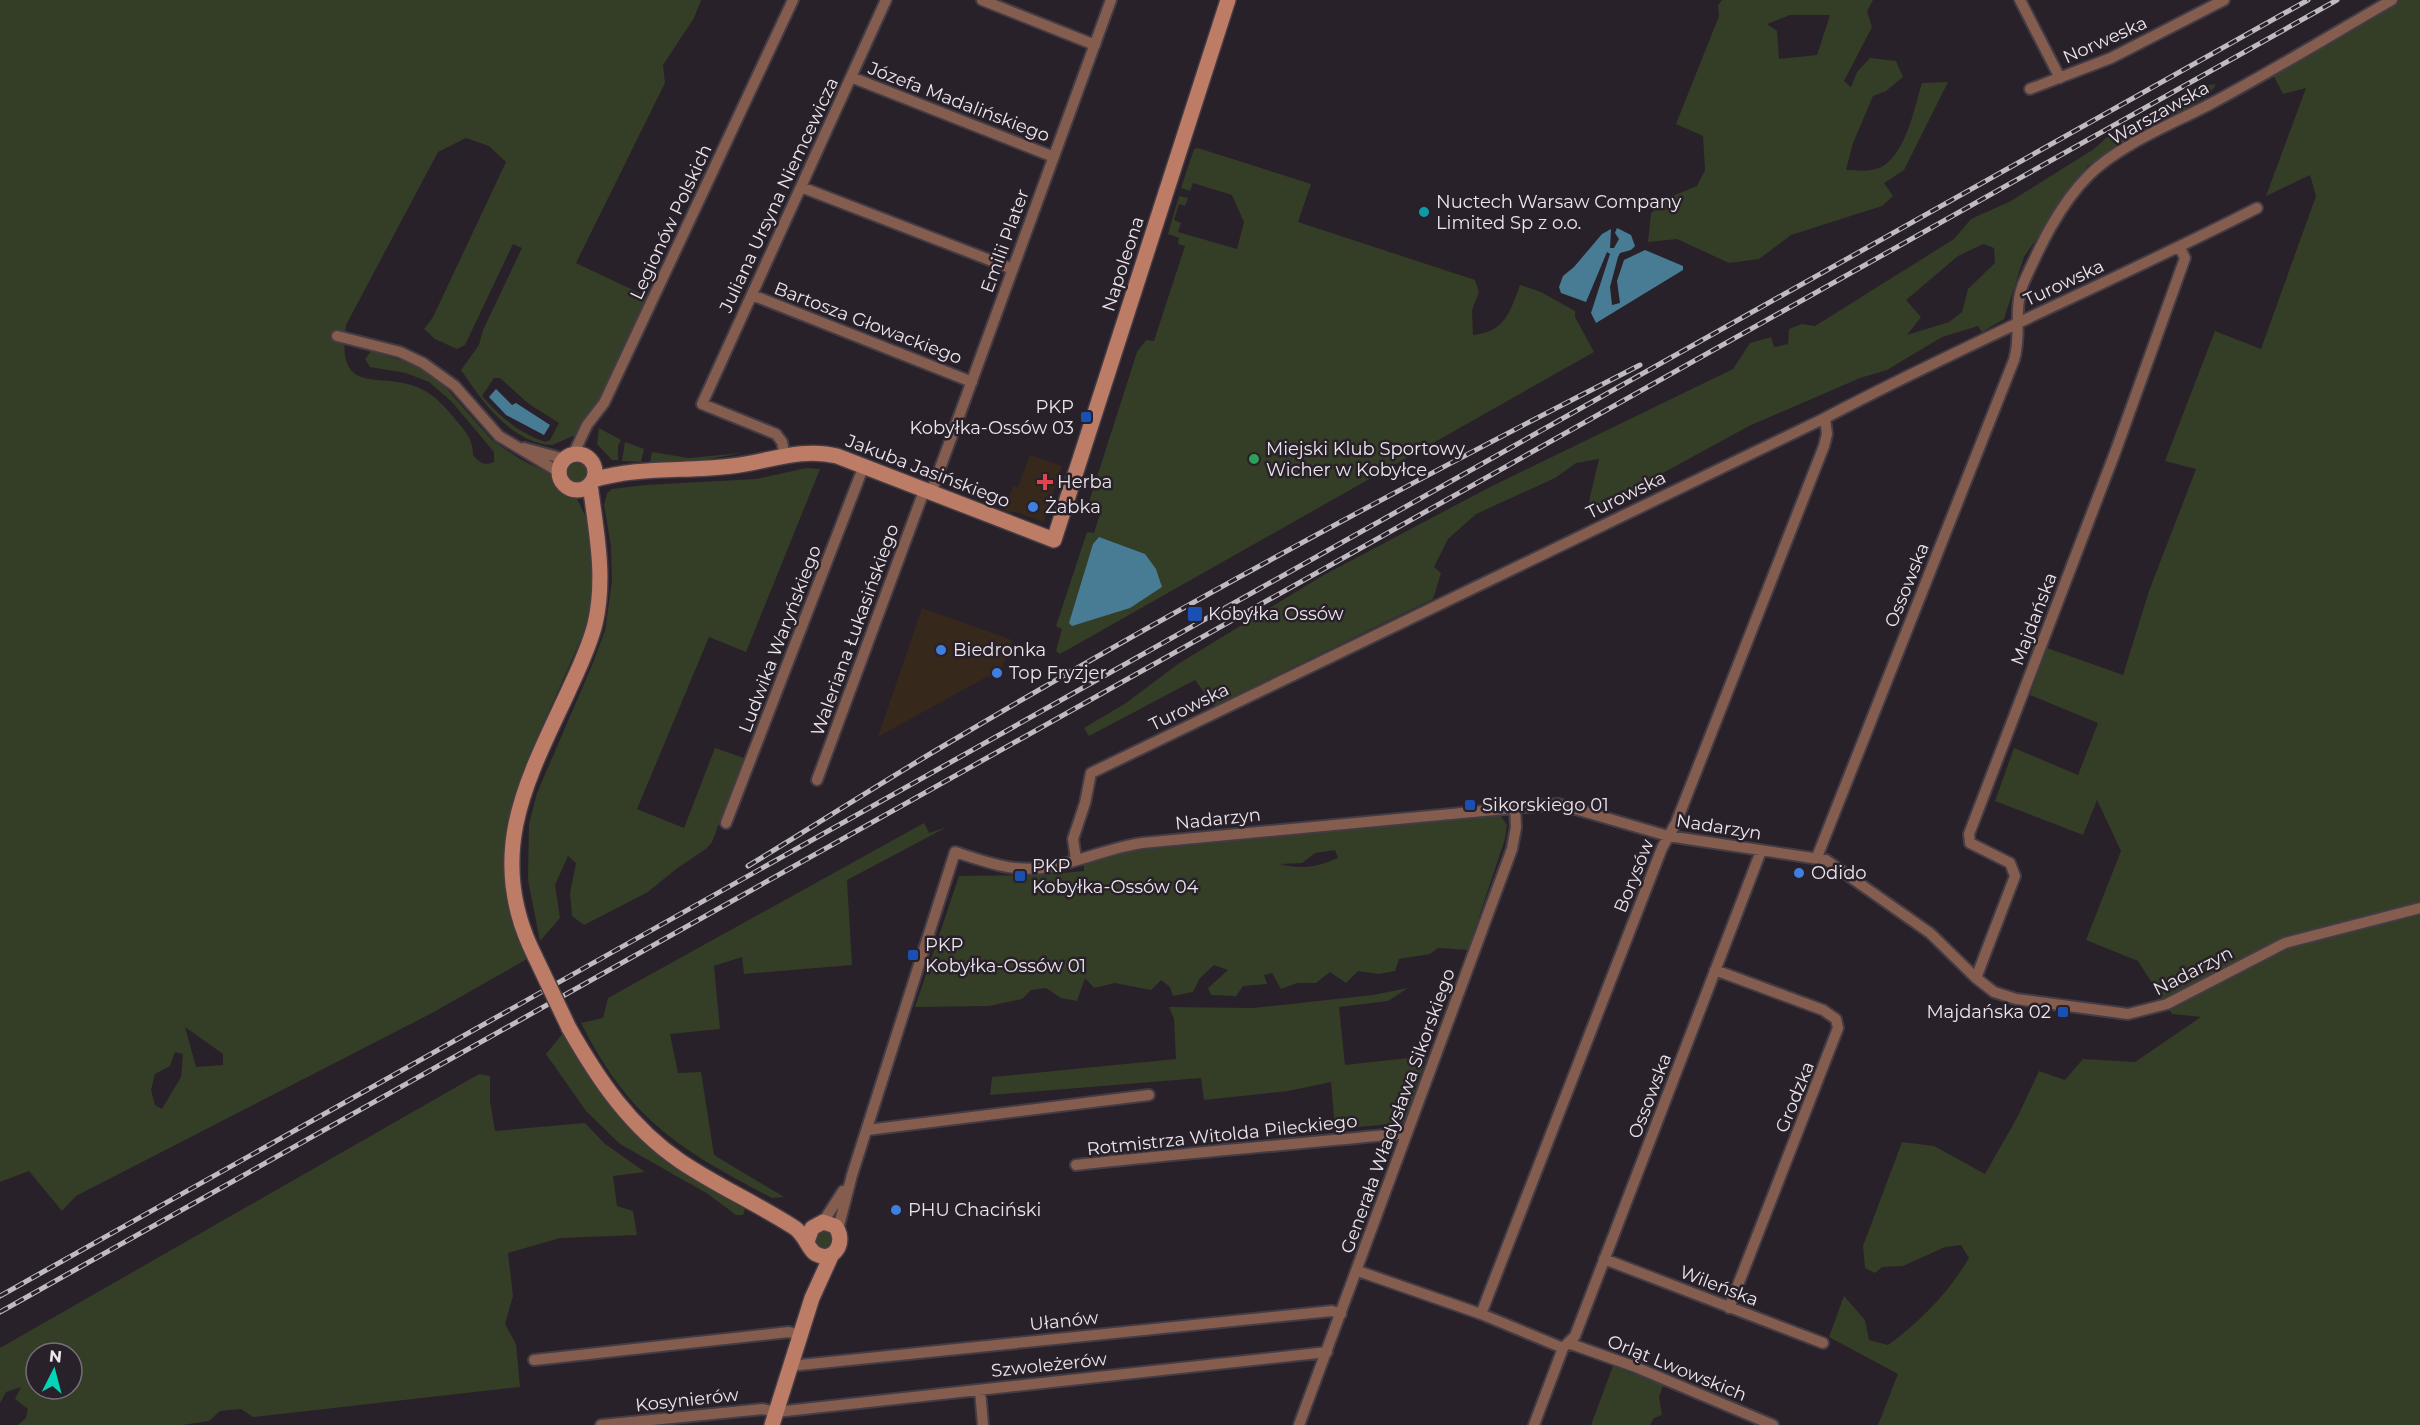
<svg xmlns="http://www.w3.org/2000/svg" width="2420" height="1425" font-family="Montserrat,sans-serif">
	<rect width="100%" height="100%" fill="#29212a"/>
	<path fill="#37281c" d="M1030,455L1062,466L1044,522L1015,512L1003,513L1013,486L1018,487Z
		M922,608L1012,640L998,680L988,676L878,737Z"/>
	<path fill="#343d26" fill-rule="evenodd" d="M0,0H701L694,18L663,65L665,83L576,263L650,298L603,398L580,433L552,445C510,442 483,402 461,370L479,345L483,330L522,248L513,244L465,345L457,349L435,339L424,329L433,317L506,162L489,146L466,138L438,152L346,325C335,401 381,369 421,389C435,395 446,408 455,419C466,432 473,439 473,455C480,463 484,466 494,462V452L452,402L429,382L406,373L370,367L365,359L371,351L410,363L439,380L492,440L520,459L552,475L560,488L576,497L589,523L595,568L589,621L523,770L506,833L505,887L512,919L527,959L432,1013L76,1196L62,1211L29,1171L0,1182ZM494,378H500L529,404L559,423L550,440L545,442C518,432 501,418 482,396ZM185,1027L223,1054V1065L196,1067ZM175,1052L183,1054L181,1077L162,1109L155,1105L151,1090L155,1074L170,1066Z
		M1722,0H1873L1867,11L1872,27L1844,81L1851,87L1857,72L1870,58L1896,61L1903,77L1886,91L1873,96L1853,143L1846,170C1859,170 1875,173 1886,164C1908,146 1914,108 1922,83L1948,82L1904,170L1884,183L1893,196L1882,206L1791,235L1759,259L1729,263L1677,239L1648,242L1651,213L1668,198L1697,186L1705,170L1703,136L1676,124L1719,16L1718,5ZM1790,15H1830L1817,55L1779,59L1777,31L1767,24Z
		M2381,0H2420V1425H1878L1898,1374L1829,1337L1844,1296L1865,1320L1869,1340L1888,1345C1920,1322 1949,1292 1969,1258L1961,1245L1945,1247L1903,1266L1882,1267L1875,1273L1865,1268L1863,1246L1902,1142L1934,1146L1985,1174L2018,1116L2039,1071L2065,1080L2083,1059L2135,1062L2201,1017L2172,1014L2138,961L2086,940L2121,851L2097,800L2083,835L1995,801L2014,748L2078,775L2098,723L2030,695L2047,648L2123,675L2149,591L2196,469L2165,461L2215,331L2261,349L2316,196L2310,175L2266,196L2306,88L2283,94L2268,65Z
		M2216,84L2209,95L2087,166L2024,257L2004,319L1982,332L1978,326L1942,337L1887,370L1860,378L1749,426L1597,509L1589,501L1599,459L1576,463L1555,478L1476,514L1448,539L1434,567L1441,573L1433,599L1214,706L1195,680L1089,736L1084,728L1126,703L1178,664L1322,576L1490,487L1733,369L1750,343L1771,337L1774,347L1788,344L1789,329L1802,324L1815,326L1954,239L1971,219L2011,201L2094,149L2106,138L2198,87ZM1983,244L1994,248L1995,263L1968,289L1962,312L1949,322L1907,335L1921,317L1906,300L1958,256Z
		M1198,148L1311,184L1298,222L1475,280L1479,292L1472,310L1473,335C1505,332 1510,312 1520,285L1541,292L1575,311V317L1594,352L1060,654L1056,651L1062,629L1056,626L1087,532L1094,533L1102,507L1089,502L1137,352L1146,340L1154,341L1185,246L1178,244L1179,238L1168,234L1179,196L1188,198L1185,206L1179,204L1174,220L1181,223L1178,232L1237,249L1244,222L1232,195L1193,183L1190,191L1181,188L1194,149Z
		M599,428L621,440L618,446V460H612L597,444Z
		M625,442L644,449L641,462L622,461Z
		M652,452L689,458L742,453L703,460L650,462Z
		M566 473a11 11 0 1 1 22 0a11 11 0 1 1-22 0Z
		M806,468L820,469L746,652L709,637L637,809L684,828L715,748L744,758L712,842L706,849L676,869L648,892L584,925L572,916L570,893L576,863L568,856L555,885L560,918L540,941L528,880L529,824L537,793L593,663L605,630L612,581L611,546L604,505L607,493L612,489L645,485L756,479Z
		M1500,815L1507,825L1505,839L1468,950L1438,948L1430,954L1399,959L1395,971L1379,974L1358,971L1346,983L1330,972L1316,983H1297L1281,989L1272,973L1264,975L1267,984L1243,986L1236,996L1211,995L1208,988L1228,970L1214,965L1200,978L1193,992L1173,996L1170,987L1161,980L1151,990L1115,983L1094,988L1085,978L1077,1001L1061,998L1046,988L1031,990L1022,999L989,1006L915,1007L959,876L1042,875L1084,871V863L1120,852ZM1335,850L1338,858C1317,867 1302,870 1280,864L1302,863L1315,853Z
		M924,823L929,833L947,827L847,880L852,965L744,974L742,957L714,966L720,1029L670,1034L678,1073L701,1072L714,1155L784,1197L772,1198C679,1149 630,1120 581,1023L603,1018L608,998Z
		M1408,988L1388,1001L1339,1007L1345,1065L1427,1056L1404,1123L1335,1129L1331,1082L1288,1091L1204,1100L1201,1078L990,1095L992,1077L1176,1059L1174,1019L1169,1007L1253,1008L1373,995Z
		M564,1032L593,1080L619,1115L746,1205L743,1215H736L708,1194L620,1144L586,1111L546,1054Z
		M479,1074L490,1076V1101L495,1131L585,1123L605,1144L645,1172L613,1176L617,1206L633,1211L637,1235L560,1238L508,1253L513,1296L505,1324L516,1344L520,1387L253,1417L241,1409L220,1411L209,1421L182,1425H18L26,1418L28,1409L15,1399L21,1387L6,1392L0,1403V1348ZM36,1353H72V1389H36Z
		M814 1239a10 10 0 1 1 20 0a10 10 0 1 1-20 0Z
		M1613,1366L1663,1385L1659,1397L1662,1415L1654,1418L1650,1425H1591Z"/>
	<path fill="#487c95" d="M1617,228L1631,235L1635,246L1631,250L1620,253L1618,257L1610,287L1612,305L1620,303L1617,281L1624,260L1645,250L1683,266V270L1596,323L1591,313L1610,254L1607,252L1586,302L1561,293L1559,287L1563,276L1574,267L1602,234L1611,229L1610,248H1614L1619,239L1615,233Z
		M496,389L512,405L516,403L550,425L544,435L506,415L489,397Z
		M1099,537L1145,554L1156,569L1162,587L1130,608L1072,626L1069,623L1093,544Z"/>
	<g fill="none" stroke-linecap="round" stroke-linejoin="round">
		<defs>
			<path id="street" d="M982,0L1095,45
				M2020,0L2060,78
				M851,77L1054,157
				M2030,89L2111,58L2224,0
				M801,187L1013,269
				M752,295L972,382
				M337,336L400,352L423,363L455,386L499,436L559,472
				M524,448L565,459
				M573,455L587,425L604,403L793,0
				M785,456L782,442L776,434L702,404L886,0
				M931,493L1111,0
				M817,780L924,491
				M726,823L863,468
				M1817,857L2014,360C2022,335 2013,309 2023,284C2040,246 2059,205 2089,175C2120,144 2175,123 2214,102C2274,70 2333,34 2392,0
				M1076,859L1073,839L1085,803L1091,773L1825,418C1967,343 2114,281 2257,208
				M1715,970L1823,1010L1836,1019L1838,1028L1729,1308
				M1976,978L2015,876L2010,863L1970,843L1969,834L2116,450L2185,258L2180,248
				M867,1130L1149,1095
				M1076,1165C1186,1153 1297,1144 1407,1133
				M823,1222L843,1191
				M838,1229L852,1175L955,852C983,861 1012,872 1042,868C1075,864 1107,848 1142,843L1558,804L1668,836L1826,860L1930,933L1976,978L1994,992L2016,999L2128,1014L2167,1004L2285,943L2420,908
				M1604,1259L1823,1343
				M1358,1271L1481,1314L1563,1348
				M1481,1314L1662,848L1676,823L1824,446L1827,434L1825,418
				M1568,1343L1633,1366L1773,1425
				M534,1360L789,1332L800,1335
				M790,1366L1332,1311L1341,1314
				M980,1390L983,1425
				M601,1425L763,1409L776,1412L1327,1352
				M1299,1425L1512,849L1516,827L1515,806
				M1534,1425L1563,1348L1575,1336L1761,851"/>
			<path id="secondary" d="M559 472a18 18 0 1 1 36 0a18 18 0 1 1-36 0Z
				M593,480C638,466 685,472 732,466C768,462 801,447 837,456L1054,540L1228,0
				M530,946C487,850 528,778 568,692C578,670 589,648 595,624C606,577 596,531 590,484
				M569,1028C598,1079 630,1127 680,1161C717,1186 758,1204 795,1228C807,1237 808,1250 816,1254C835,1264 847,1240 835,1226L823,1222L812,1228L808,1239
				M772,1425L812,1298L832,1254"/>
		</defs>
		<use href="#street" stroke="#443c45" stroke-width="14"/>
		<use href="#secondary" stroke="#443c45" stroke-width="18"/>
		<use href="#street" stroke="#855d4f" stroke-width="10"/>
		<use href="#secondary" stroke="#bc7c66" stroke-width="15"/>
		<defs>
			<path id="rail" d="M748,866C814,826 879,784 945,745C1172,610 1405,485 1640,365
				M0,1296L2308,0
				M0,1312L2337,0"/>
		</defs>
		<use href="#rail" stroke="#c0bac1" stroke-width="5"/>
		<use href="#rail" stroke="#29212a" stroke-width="3" stroke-dasharray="9" stroke-linecap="butt"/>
		<defs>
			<path id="secondary-bridge" d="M530,946L569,1028"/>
		</defs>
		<use href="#secondary-bridge" stroke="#443c45" stroke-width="18" stroke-linecap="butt"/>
		<use href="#secondary-bridge" stroke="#bc7c66" stroke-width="15"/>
	</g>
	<circle fill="#0f9aa8" stroke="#29212a" stroke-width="2" cx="1424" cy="212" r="6"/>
	<g fill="#1a4fb4" stroke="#29212a" stroke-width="2">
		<rect x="1080" y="411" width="12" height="12" rx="3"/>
		<rect x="1187" y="606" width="16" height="16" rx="3"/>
		<rect x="1464" y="799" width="12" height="12" rx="3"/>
		<rect x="1014" y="870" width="12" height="12" rx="3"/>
		<rect x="907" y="949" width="12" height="12" rx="3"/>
		<rect x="2057" y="1006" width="12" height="12" rx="3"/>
	</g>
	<circle fill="#2e9e5b" stroke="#29212a" stroke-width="2" cx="1254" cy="459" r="6"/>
	<path fill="#e0444e" stroke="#29212a" stroke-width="2" d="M1042 473h6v6h6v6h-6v6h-6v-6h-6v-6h6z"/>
	<g fill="#3f7fe0" stroke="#29212a" stroke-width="2">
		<circle cx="1033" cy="507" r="6"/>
		<circle cx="941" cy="650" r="6"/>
		<circle cx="997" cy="673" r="6"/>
		<circle cx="1799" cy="873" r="6"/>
		<circle cx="896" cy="1210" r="6"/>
	</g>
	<g text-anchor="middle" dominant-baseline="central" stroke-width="5" stroke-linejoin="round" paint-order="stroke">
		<g font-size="18" fill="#ebe5ec" stroke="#29212a">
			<text transform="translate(2105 40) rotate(-24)">Norweska</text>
			<text transform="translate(959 102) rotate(21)">Józefa Madalińskiego</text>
			<text transform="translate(2159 113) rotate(-29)">Warszawska</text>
			<text transform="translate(779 195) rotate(-65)">Juliana Ursyna Niemcewicza</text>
			<text transform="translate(671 222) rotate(-65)">Legionów Polskich</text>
			<text transform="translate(1005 241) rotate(-70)">Emilii Plater</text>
			<text transform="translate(1123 264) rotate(-72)">Napoleona</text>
			<text transform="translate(2064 283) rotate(-25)">Turowska</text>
			<text transform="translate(868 323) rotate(21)">Bartosza Głowackiego</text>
			<text transform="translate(928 471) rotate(21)">Jakuba Jasińskiego</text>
			<text transform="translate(1626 495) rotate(-26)">Turowska</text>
			<text transform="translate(1907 585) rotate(-68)">Ossowska</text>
			<text transform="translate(2034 619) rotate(-69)">Majdańska</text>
			<text transform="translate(855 630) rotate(-70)">Waleriana Łukasińskiego</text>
			<text transform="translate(780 639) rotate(-69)">Ludwika Waryńskiego</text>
			<text transform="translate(1189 707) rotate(-26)">Turowska</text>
			<text transform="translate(1218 819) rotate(-6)">Nadarzyn</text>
			<text transform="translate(1719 827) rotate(9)">Nadarzyn</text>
			<text transform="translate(1634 876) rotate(-68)">Borysów</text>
			<text transform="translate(2193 971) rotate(-27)">Nadarzyn</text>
			<text transform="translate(1650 1096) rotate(-69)">Ossowska</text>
			<text transform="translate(1795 1097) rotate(-68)">Grodzka</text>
			<text transform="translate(1398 1111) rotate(-70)">Generała Władysława Sikorskiego</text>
			<text transform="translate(1222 1135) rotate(-6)">Rotmistrza Witolda Pileckiego</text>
			<text transform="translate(1719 1286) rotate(21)">Wileńska</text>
			<text transform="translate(1064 1321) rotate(-6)">Ułanów</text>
			<text transform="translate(1049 1365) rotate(-6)">Szwoleżerów</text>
			<text transform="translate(1677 1368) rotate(22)">Orląt Lwowskich</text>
			<text transform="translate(687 1400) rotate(-6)">Kosynierów</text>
		</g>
		<g font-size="18" fill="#ebe5ec" stroke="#29212a" text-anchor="start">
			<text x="1436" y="202">Nuctech Warsaw Company<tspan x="1436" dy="21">Limited Sp z o.o.</tspan></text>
			<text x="1074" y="407" text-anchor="end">PKP<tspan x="1074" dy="21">Kobyłka-Ossów 03</tspan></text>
			<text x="1266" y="449">Miejski Klub Sportowy<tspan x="1266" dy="21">Wicher w Kobyłce</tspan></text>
			<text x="1057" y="482">Herba</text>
			<text x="1045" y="507">Żabka</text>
			<text x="1208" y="614">Kobyłka Ossów</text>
			<text x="953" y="650">Biedronka</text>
			<text x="1009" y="673">Top Fryzjer</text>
			<text x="1482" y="805">Sikorskiego 01</text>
			<text x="1032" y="866">PKP<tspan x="1032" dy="21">Kobyłka-Ossów 04</tspan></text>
			<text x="1811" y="873">Odido</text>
			<text x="925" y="945">PKP<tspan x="925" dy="21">Kobyłka-Ossów 01</tspan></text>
			<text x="2051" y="1012" text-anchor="end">Majdańska 02</text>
			<text x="908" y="1210">PHU Chaciński</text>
		</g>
	</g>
	<g transform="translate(54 1371) rotate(6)"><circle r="28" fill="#29212a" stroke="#776f78" stroke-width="1.5"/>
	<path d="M0-4.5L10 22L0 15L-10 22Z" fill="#03d5b6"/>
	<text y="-9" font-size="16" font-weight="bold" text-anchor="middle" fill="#ebe5ec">N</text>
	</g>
</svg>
